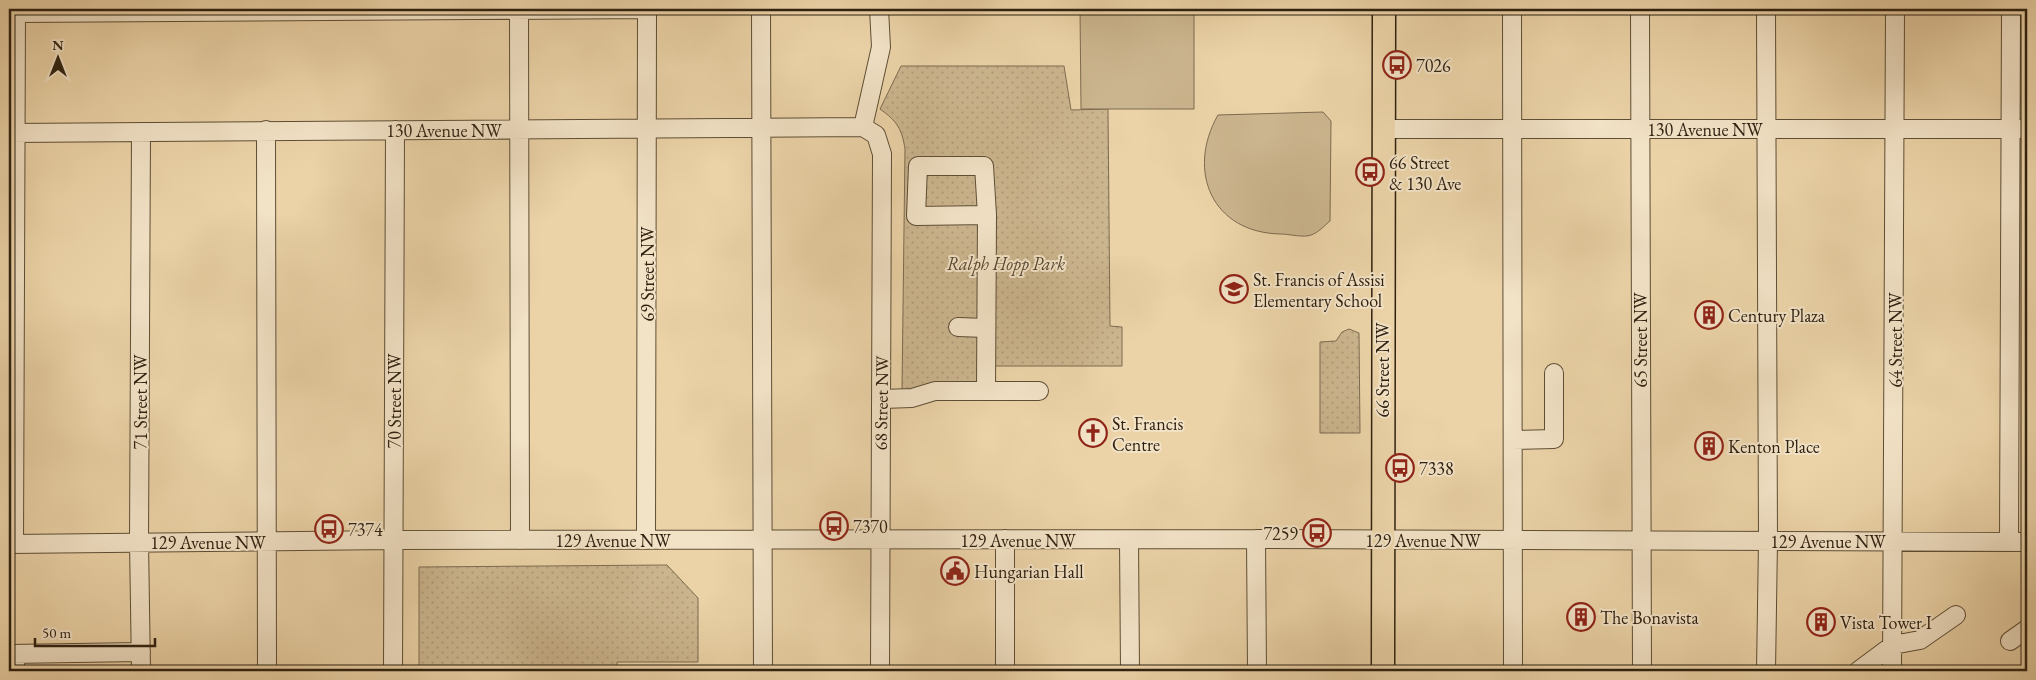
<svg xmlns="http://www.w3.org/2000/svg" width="2036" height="680" font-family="'EB Garamond',serif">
	<defs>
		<pattern id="park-dots" width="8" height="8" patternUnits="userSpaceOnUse" patternTransform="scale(1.25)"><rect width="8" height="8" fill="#cbb58e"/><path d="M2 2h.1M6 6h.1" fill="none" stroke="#af9b79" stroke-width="1.8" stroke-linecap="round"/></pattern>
	</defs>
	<rect width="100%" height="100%" fill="#ebd3a7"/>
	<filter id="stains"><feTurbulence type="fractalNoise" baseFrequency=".004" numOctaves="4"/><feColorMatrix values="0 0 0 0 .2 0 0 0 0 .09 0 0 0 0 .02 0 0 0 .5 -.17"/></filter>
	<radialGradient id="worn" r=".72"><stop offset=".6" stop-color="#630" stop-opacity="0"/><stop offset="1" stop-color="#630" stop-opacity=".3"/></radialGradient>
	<path fill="url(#park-dots)" stroke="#7d6b50" d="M901,66H1064L1071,110L1108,109L1110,326L1122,327V366H993V390H902L905,149C902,129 897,121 880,109Z
		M1349,329L1359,333L1360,433H1320V342L1336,341L1342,332Z
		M667,565L698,598V662H617V671H419V567Z"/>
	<path fill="#cbb58e" stroke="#7d6b50" d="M1080,9H1194V109H1081Z
		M1323,112L1331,121L1330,221C1325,225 1318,233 1311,235C1304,238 1289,234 1281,234C1212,233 1186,171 1218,115Z"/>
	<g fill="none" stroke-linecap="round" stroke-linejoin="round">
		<defs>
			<path id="minor" d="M761,9L763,671
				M1512,9L1513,671
				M1640,9L1642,671
				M1766,9L1768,541L1766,671
				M519,11L520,540
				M16,13L647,9
				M863,127L881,47L879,9
				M1382,129H2027
				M266,130L267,671
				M141,132L139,542L141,671
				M9,133L863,127L876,135L882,154L880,671
				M958,327L986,328
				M986,391L987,215L984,166H918L916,216L987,215
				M882,399L912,398L935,391H1039
				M1513,440L1554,439V373
				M1005,539V671
				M1256,539L1257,671
				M646,540L647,9
				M1129,540L1130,671
				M2009,542L2011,9
				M9,544L393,540L1256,539L2027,542
				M14,544L16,9
				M2010,641L2027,629
				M9,654L141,652
				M15,671V654
				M393,671L395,130
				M1858,671L1893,645L1920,640L1956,615
				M1892,671L1895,9"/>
			<path id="major" d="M1383,671L1384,9"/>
		</defs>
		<use href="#minor" stroke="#5e4e36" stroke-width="20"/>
		<use href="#major" stroke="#2f2111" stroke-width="25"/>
		<use href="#minor" stroke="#f2e2c6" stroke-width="18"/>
		<use href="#major" stroke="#ebd3a7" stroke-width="22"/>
	</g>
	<defs>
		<symbol id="bus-ring" viewBox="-11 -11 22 22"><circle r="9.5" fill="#f2e2c6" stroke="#8f2418" stroke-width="1.5"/><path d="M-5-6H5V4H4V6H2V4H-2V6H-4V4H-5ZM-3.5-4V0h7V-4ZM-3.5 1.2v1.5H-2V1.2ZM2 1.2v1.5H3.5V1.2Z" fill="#8f2418"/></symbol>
		<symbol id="school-ring" viewBox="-11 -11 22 22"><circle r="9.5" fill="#f2e2c6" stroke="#8f2418" stroke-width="1.5"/><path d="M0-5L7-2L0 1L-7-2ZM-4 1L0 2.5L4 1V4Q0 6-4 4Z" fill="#8f2418"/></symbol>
		<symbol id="building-ring" viewBox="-11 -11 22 22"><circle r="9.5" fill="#f2e2c6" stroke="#8f2418" stroke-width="1.5"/><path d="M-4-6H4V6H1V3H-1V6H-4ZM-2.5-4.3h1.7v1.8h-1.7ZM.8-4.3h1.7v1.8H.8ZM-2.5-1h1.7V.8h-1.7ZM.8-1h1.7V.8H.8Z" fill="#8f2418"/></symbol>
		<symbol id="church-ring" viewBox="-11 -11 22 22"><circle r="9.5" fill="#f2e2c6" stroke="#8f2418" stroke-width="1.5"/><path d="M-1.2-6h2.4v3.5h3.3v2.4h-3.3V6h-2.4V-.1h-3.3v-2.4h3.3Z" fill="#8f2418"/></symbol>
		<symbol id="civic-ring" viewBox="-11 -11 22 22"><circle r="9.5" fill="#f2e2c6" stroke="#8f2418" stroke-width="1.5"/><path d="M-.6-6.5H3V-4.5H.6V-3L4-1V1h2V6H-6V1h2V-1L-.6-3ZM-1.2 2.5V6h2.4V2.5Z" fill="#8f2418"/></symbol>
	</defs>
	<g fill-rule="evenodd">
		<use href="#bus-ring" x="1381" y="49" width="32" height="32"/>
		<use href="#bus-ring" x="1354" y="156" width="32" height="32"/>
		<use href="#school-ring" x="1218" y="273" width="32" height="32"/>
		<use href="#building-ring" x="1693" y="299" width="32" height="32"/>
		<use href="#church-ring" x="1077" y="417" width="32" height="32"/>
		<use href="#building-ring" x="1693" y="430" width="32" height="32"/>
		<use href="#bus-ring" x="1384" y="452" width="32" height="32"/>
		<use href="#bus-ring" x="818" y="510" width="32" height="32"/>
		<use href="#bus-ring" x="313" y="513" width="32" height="32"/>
		<use href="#bus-ring" x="1301" y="517" width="32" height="32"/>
		<use href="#civic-ring" x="939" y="555" width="32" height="32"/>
		<use href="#building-ring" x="1565" y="601" width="32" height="32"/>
		<use href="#building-ring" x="1805" y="606" width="32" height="32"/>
	</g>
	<g text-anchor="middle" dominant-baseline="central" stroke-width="4" stroke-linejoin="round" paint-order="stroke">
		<g font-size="18" fill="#2f2111" stroke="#f2e2c6" text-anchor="start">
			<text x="1416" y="65">7026</text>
			<text x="1389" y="162">66 Street<tspan x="1389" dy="21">&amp; 130 Ave</tspan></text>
			<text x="1253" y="279">St. Francis of Assisi<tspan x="1253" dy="21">Elementary School</tspan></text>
			<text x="1728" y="315">Century Plaza</text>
			<text x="1112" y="423">St. Francis<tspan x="1112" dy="21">Centre</tspan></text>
			<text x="1728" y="446">Kenton Place</text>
			<text x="1419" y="468">7338</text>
			<text x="853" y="526">7370</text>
			<text x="348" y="529">7374</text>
			<text x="1298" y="533" text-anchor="end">7259</text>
			<text x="974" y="571">Hungarian Hall</text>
			<text x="1600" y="617">The Bonavista</text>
			<text x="1840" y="622">Vista Tower I</text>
		</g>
		<g font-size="18" fill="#2f2111" stroke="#f2e2c6">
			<text x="1705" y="129">130 Avenue NW</text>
			<text x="444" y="130">130 Avenue NW</text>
			<text transform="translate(647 274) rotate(-90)">69 Street NW</text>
			<text transform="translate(1640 340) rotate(-90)">65 Street NW</text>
			<text transform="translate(1895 340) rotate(-90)">64 Street NW</text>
			<text transform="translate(1382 370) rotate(-90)">66 Street NW</text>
			<text transform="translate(394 401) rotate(-90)">70 Street NW</text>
			<text transform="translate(140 402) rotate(-90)">71 Street NW</text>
			<text transform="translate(881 403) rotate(-89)">68 Street NW</text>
			<text x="613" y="540">129 Avenue NW</text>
			<text x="1018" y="540">129 Avenue NW</text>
			<text x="1423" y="540">129 Avenue NW</text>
			<text x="1828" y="541">129 Avenue NW</text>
			<text x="208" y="542">129 Avenue NW</text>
		</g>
		<g font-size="18" font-style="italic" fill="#564630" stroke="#f2e2c6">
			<text x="1006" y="263">Ralph Hopp Park</text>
		</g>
	</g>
	<rect width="2036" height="680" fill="none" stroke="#ebd3a7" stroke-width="30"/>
	<rect x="10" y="10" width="2016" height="660" fill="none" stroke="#2f2111" stroke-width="2.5"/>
	<rect x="15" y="15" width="2006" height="650" fill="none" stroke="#2f2111"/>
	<g transform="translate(58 58)" stroke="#f2e2c6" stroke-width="4" paint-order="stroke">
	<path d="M0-4L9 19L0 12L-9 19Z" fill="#2f2111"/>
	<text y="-8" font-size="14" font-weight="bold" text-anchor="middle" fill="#2f2111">N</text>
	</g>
	<path d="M35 638v8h120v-8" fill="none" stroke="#2f2111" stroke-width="2.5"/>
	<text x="42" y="638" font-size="15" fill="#2f2111" stroke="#f2e2c6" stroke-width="4" paint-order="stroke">50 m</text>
	<rect width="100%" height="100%" filter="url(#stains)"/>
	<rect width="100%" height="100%" fill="url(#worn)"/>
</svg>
